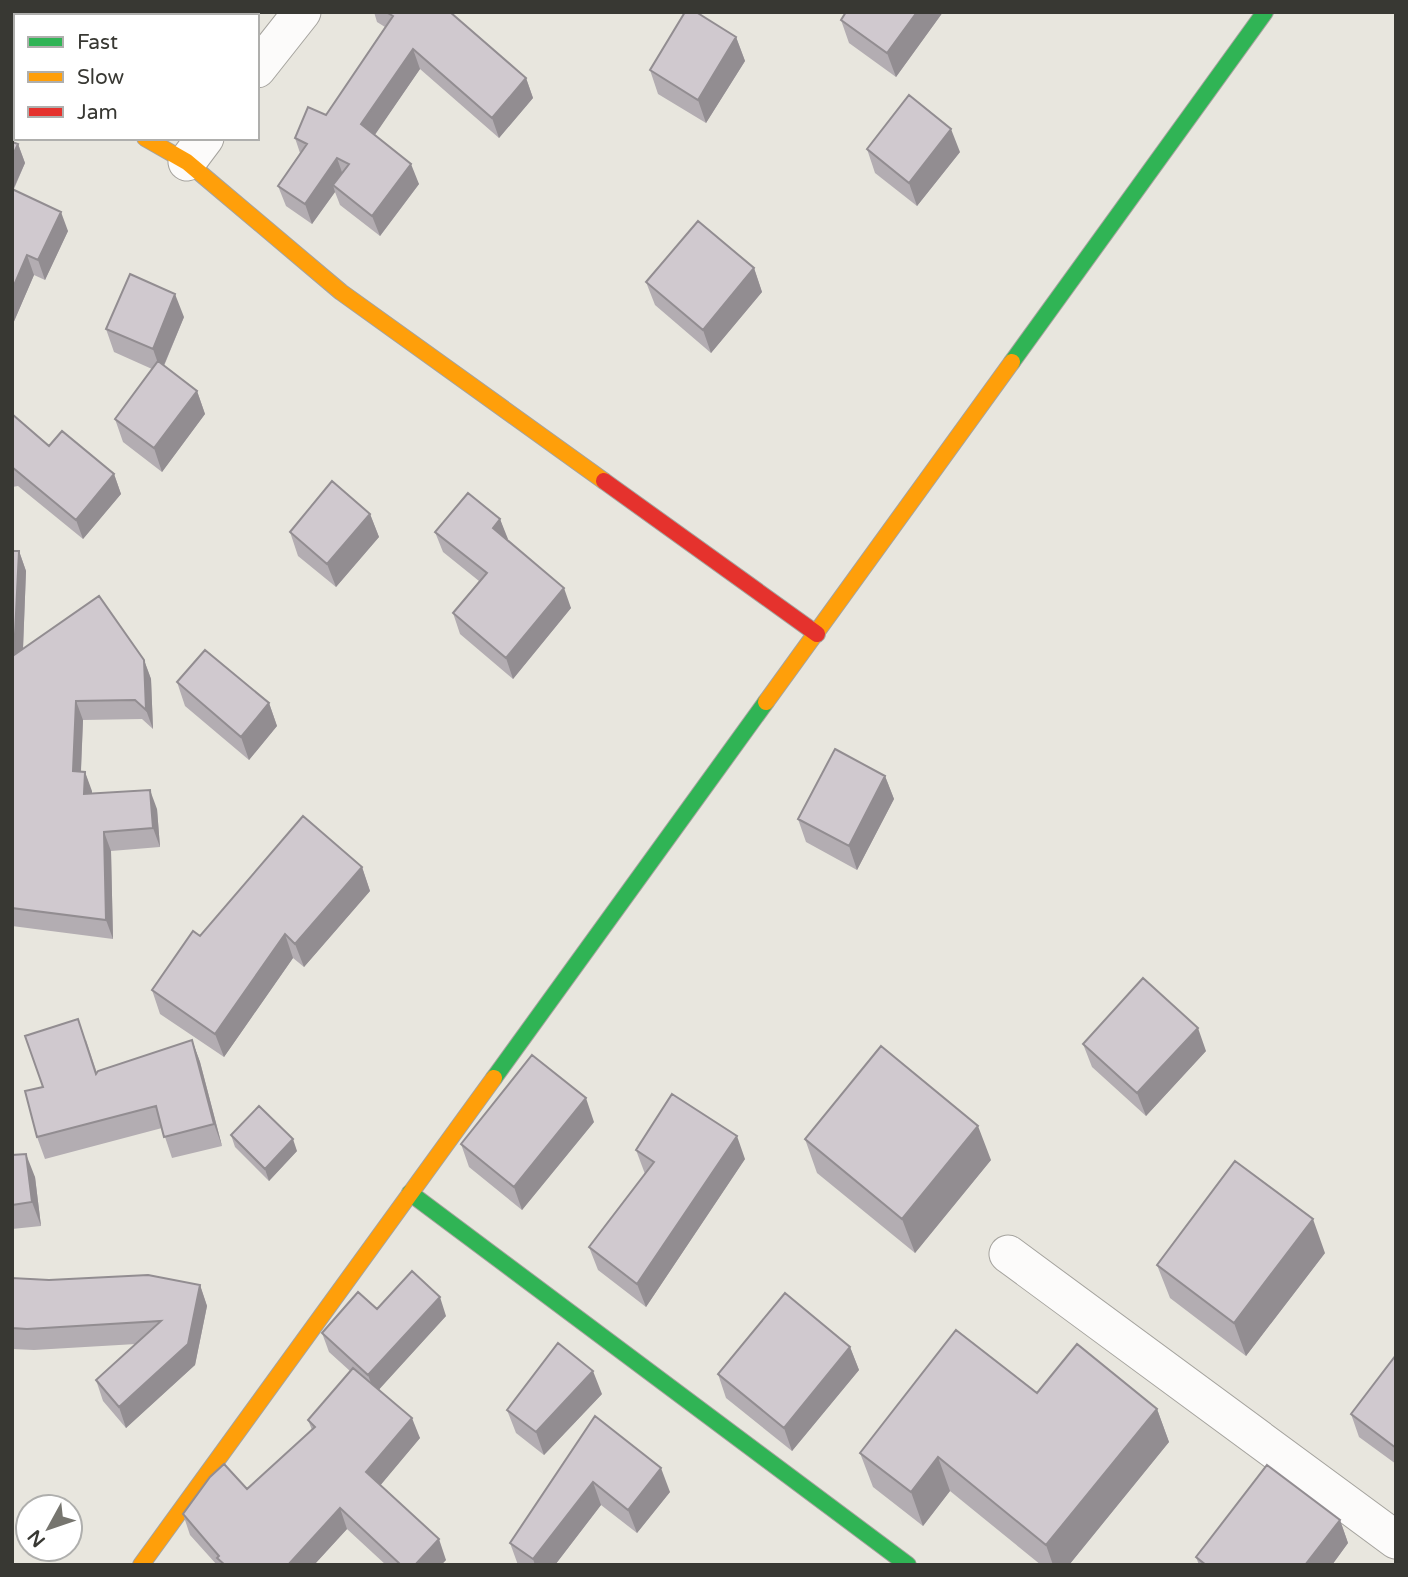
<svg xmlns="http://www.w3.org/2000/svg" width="1408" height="1577" font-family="'Varela Round',sans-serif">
	<rect width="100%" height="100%" fill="#e8e6de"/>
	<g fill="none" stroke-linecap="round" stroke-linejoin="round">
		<defs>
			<path id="street" d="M12,64L16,66
				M257,69L302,12
				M187,162L205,138
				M1008,1254L1396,1540"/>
			<path id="fast" d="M1012,362L1265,12
				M494,1078L766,702
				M410,1193L908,1565"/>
			<path id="slow" d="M145,138L187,162L341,292L604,481
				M766,702L1012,362
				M141,1565L494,1078"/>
			<path id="jam" d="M604,481L817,634"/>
		</defs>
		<use href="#street" stroke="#a5a39e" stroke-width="39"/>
		<use href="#fast" stroke="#a5a39e" stroke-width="18"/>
		<use href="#slow" stroke="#a5a39e" stroke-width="18"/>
		<use href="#jam" stroke="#a5a39e" stroke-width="18"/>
		<use href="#street" stroke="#fcfbfa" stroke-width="37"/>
		<use href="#fast" stroke="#30b455" stroke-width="16"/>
		<use href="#slow" stroke="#ff9f0a" stroke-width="16"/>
		<use href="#jam" stroke="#e5322d" stroke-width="16"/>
	</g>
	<path fill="#b3adb2" d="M161,12H205L203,16H166L161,14Z
		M374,12H450L526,78L533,98L499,138L420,69L374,135L419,184L380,236L340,205L335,192L312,224L286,206L278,186L300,153L295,138L326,115L385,27L377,22Z
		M943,12L896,77L849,43L841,20Z
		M736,37L745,61L706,123L658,94L650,70Z
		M12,142L18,144L25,163L14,189L68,231L45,280L34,275L12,326Z
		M867,149L960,152L917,206L875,173Z
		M754,268L762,292L711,353L655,305L646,282Z
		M184,317L164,366L197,391L205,414L162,472L123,442L115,419L152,369L114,352L106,329Z
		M12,414L49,446L114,474L121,494L83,539L18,486L12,487Z
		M370,514L379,537L336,587L298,556L290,532Z
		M500,519L507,540L571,608L513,679L460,634L453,613L479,581L443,552L435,532Z
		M12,551H19L26,571L23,649L144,660L151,679L153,729L142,719L83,720L81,772H85L92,794L157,809L160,847L111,851L113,939L12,926Z
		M177,682L269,703L277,726L249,760L185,706Z
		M885,776L894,799L857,870L806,842L798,819Z
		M362,867L370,891L304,967L293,958L224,1057L160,1014L152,990L200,936Z
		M86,1040L97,1073L192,1040L200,1062L222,1146L172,1158L162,1128L45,1159L37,1137L43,1087Z
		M1083,1044L1206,1051L1146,1116L1092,1067Z
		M594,1122L522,1210L469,1167L461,1144Z
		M231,1135L297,1151L269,1181L235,1147Z
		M805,1139L991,1160L915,1253L817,1173Z
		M636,1150L745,1159L646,1307L598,1270L589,1247L645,1174Z
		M12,1155L35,1177L41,1226L12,1229Z
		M1325,1253L1246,1356L1170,1298L1157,1265Z
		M12,1278L200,1285L207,1306L195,1365L126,1428L103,1401L96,1380L136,1344L34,1350L12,1349Z
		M377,1309L446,1316L379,1389L420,1438L380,1485L446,1560L441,1565H386L347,1529L314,1565H217L190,1535L183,1514L247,1489L312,1430L308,1420L350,1371L329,1352L322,1333Z
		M850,1347L859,1370L792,1451L726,1398L718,1374Z
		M1396,1355V1464L1359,1437L1351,1414Z
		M1037,1393L1157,1409L1169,1442L1069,1565H1041L950,1491L923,1526L873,1487L860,1453Z
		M602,1394L544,1455L516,1433L507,1410Z
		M595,1416L670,1492L637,1533L601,1505L555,1565H518L510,1543Z
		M1340,1520L1348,1543L1332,1565H1199L1196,1557Z"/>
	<path fill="#928d91" d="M193,12H205L203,16H193Z
		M917,12H943L896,77L887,53Z
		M736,37L745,61L706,123L698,100Z
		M413,49L420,69L368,145L361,124Z
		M526,78L533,98L499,138L492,118Z
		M951,129L960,152L917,206L909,183Z
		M18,144L25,163L12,192V157Z
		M337,158L344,178L333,185L335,192L312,224L305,204Z
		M411,164L419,184L380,236L372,216Z
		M61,212L68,231L45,280L38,260Z
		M27,255L34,275L12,326V290Z
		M754,268L762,292L711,353L703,330Z
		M175,294L184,317L161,372L153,349Z
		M197,391L205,414L162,472L154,448Z
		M114,474L121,494L83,539L76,520Z
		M370,514L379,537L336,587L327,564Z
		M500,519L508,539L500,548L493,528Z
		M19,551L26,571L22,674L14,655Z
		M564,588L571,608L513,679L506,658Z
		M144,660L151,679L153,729L146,710Z
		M76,701L83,720L80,791L73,771Z
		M269,703L277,726L249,760L241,737Z
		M85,772L92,791L91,814L84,794Z
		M885,776L894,799L857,870L849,846Z
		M150,790L157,809L160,847L153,828Z
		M104,832L111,851L113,939L106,920Z
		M362,867L370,891L304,967L295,944Z
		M285,934L293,958L224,1057L215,1034Z
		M1198,1028L1206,1051L1146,1116L1137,1093Z
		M192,1040L200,1062L222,1146L214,1124Z
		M586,1098L594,1122L522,1210L514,1187Z
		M978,1126L991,1160L915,1253L902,1219Z
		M737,1136L745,1159L646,1307L637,1284Z
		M293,1139L297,1151L269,1181L265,1169Z
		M26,1154L35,1177L41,1226L32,1202Z
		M1313,1219L1325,1253L1246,1356L1234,1323Z
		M200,1285L207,1306L195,1365L126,1428L119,1407Z
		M440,1297L446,1316L375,1394L368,1375Z
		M850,1347L859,1370L792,1451L784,1428Z
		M593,1371L602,1394L544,1455L536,1432Z
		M1157,1409L1169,1442L1069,1565H1053L1046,1545Z
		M412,1418L420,1438L374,1493L366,1472Z
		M938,1457L950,1491L923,1526L911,1492Z
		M661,1468L670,1492L637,1533L628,1510Z
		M593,1482L601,1505L555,1565H535L533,1559Z
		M340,1508L347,1529L314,1565H288Z
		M1340,1520L1348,1543L1332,1565H1305Z
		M439,1539L446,1560L441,1565H415Z"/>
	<path fill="#d0c9cf" stroke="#928d91" stroke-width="2" d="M386,12H450L526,78L492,118L413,49L361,124L411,164L372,216L333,185L349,164L337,158L305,204L278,186L307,144L295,138L308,107L326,115L393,16Z
		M685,12H696L736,37L698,100L650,70Z
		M846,12H917L887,53L841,20Z
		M909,95L951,129L909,183L867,149Z
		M12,142L18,144L12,157Z
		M12,189L61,212L38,260L27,255L12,290Z
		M698,221L754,268L703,330L646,282Z
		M130,274L175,294L153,349L106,329Z
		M158,361L197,391L154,448L115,419Z
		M12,414L49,446L62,431L114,474L76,520L12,467Z
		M332,481L370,514L327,564L290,532Z
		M468,493L500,519L493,528L564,588L506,658L453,613L487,573L435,532Z
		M12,551H19L14,655L99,596L144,660L146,710L135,700L76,701L73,771L85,772L84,794L150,790L153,828L104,832L106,920L12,908Z
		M205,650L269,703L241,737L177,682Z
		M835,749L885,776L849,846L798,819Z
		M303,816L362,867L295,944L285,934L215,1034L152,990L193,931L200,936Z
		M1143,978L1198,1028L1137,1093L1083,1044Z
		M78,1019L96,1074L98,1071L192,1040L214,1124L164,1137L156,1106L37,1137L25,1091L43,1087L25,1036Z
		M881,1046L978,1126L902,1219L805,1139Z
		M532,1055L586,1098L514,1187L461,1144Z
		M672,1094L737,1136L637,1284L589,1247L654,1162L636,1150Z
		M259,1106L293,1139L265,1169L231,1135Z
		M26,1154L32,1202L12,1205V1155Z
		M1235,1161L1313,1219L1234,1323L1157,1265Z
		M412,1271L440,1297L368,1375L322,1333L358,1292L377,1309Z
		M148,1275L200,1285L188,1344L119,1407L96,1380L161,1321L27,1329L12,1328V1278L49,1280Z
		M785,1293L850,1347L784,1428L718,1374Z
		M956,1330L1037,1393L1077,1344L1157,1409L1046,1545L938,1457L911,1492L860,1453Z
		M558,1343L593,1371L536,1432L507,1410Z
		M1396,1355V1448L1351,1414Z
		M353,1368L412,1418L366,1472L439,1539L415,1565H401L340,1508L288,1565H225L217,1558L219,1556L183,1514L210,1477L224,1464L247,1489L315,1427L308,1420Z
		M595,1416L661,1468L628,1510L593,1482L533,1559L510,1543Z
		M1267,1465L1340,1520L1305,1565H1206L1196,1557Z"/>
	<rect width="1408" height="1577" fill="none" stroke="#383833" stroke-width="28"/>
	<rect x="14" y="14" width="245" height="126" fill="#ffffff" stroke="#afafad" stroke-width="2"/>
	<rect x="28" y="37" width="35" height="10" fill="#30b455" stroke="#afafad" stroke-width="2"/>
	<text x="77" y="49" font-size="21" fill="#383833">Fast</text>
	<rect x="28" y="72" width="35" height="10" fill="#ff9f0a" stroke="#afafad" stroke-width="2"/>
	<text x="77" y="84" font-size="21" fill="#383833">Slow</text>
	<rect x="28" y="107" width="35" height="10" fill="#e5322d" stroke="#afafad" stroke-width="2"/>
	<text x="77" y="119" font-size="21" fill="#383833">Jam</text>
	<g transform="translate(49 1528) rotate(230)"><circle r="33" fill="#ffffff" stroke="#afafad" stroke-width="2"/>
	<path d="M0-5L12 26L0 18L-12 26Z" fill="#76756f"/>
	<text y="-10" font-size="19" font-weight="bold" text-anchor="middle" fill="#383833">N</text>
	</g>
</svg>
